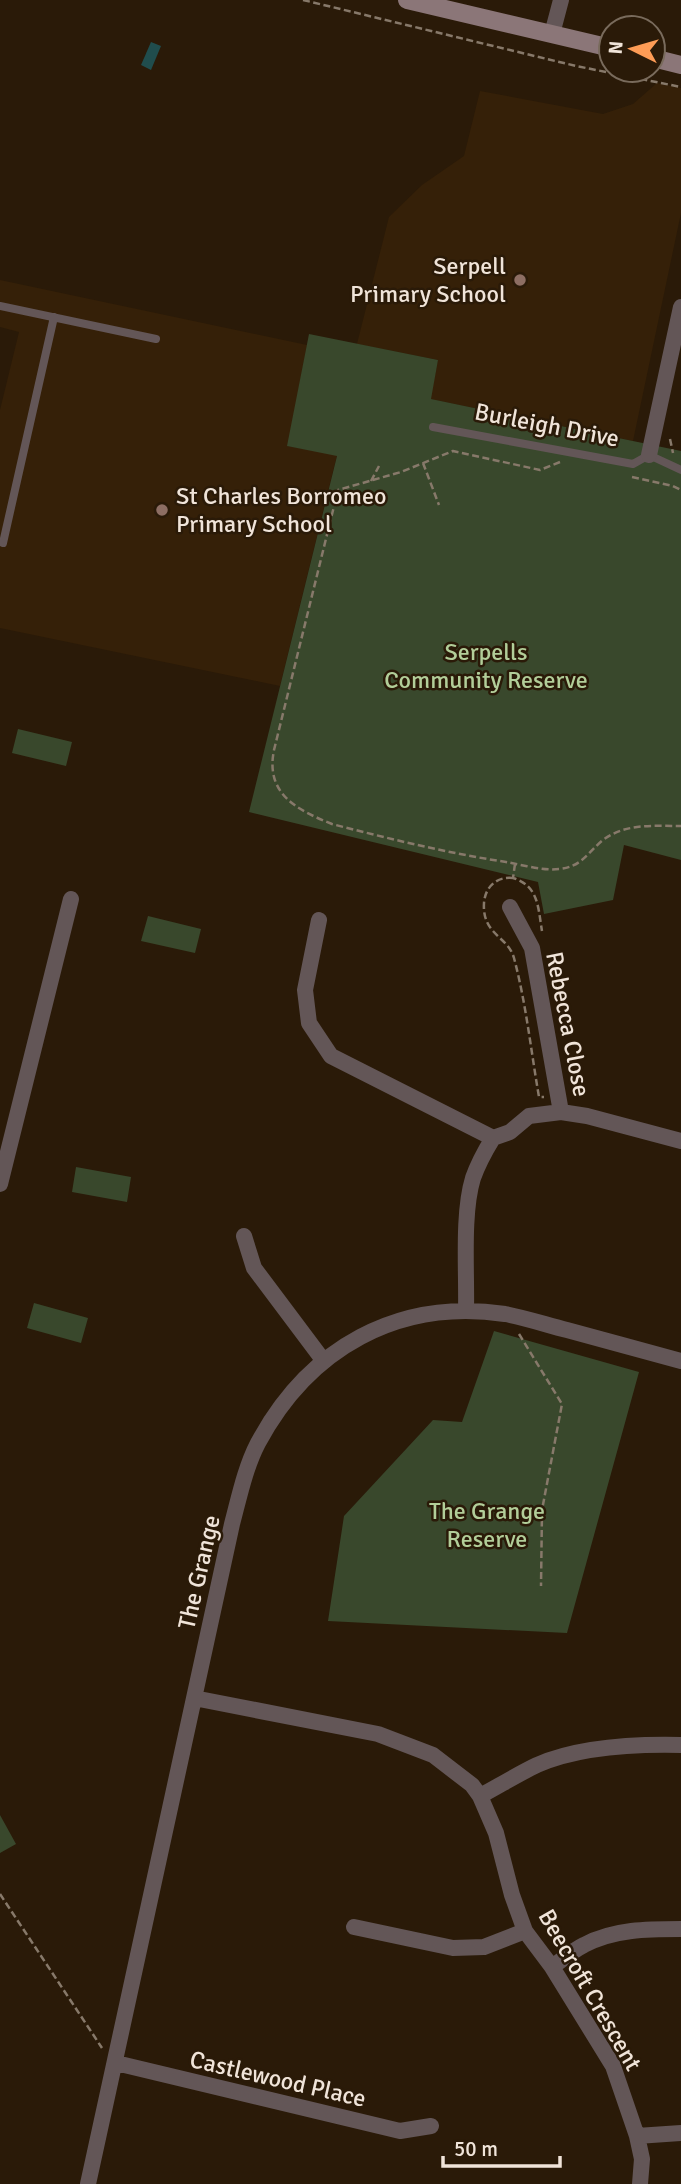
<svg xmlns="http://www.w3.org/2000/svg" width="681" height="2184" font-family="Signika,sans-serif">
	<rect width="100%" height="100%" fill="#2a1a08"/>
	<path fill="#352008" d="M657,83L681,88V213L633,441L430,399L438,360L357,344L389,217L422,185L464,156L480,91L603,114L633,104Z
		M0,280L307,345L288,446L337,455L280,686L0,628V410L19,332L0,327Z"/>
	<path fill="#39482c" d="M309,334L438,360L431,399L681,451V860L624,845L613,900L544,914L538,882L249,812L337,456L287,446Z
		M18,729L72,742L66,766L12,753Z
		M148,916L201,929L195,953L141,941Z
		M76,1167L131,1177L127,1202L72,1192Z
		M34,1303L88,1318L81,1343L27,1328Z
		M494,1331L639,1372L567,1633L328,1621L344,1516L433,1420L462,1422Z
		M0,1815L16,1844L0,1853Z"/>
	<path fill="#204d4d" d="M151,42L161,46L151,70L141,65Z"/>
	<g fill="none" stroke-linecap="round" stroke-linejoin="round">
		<path stroke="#87796a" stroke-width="2.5" stroke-dasharray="7 3.5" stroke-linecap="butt" d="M303,0L576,66L681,87
			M670,439L673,453
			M560,462L540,470L453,451L401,472L338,490L274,750C265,794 297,810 332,824C390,839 447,853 506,862C523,865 543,871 559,869C582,867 588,852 603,840C625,823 655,826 681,826
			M423,463L439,505
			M632,477L673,486L681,490
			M371,481L379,466
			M515,864L513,878C539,886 538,908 542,931
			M513,878C497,876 485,887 484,903C482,935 508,936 514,958C526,1003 531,1051 539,1097H544
			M519,1334L562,1404L542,1510L541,1586
			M0,1894L102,2048"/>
		<path stroke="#635657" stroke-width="8" d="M0,306L156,339
			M433,427L633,464L649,455L681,470
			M3,543L54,317"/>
		<path stroke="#635657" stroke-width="16" d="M552,34L561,0
			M649,455L681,307
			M510,907L532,948L561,1112
			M319,920L305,990L309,1023L331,1056L493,1138
			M0,1184L71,899
			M244,1236L254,1268L323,1360
			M466,1311C467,1272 462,1214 473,1178C478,1164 485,1151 493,1138L510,1132L529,1116L561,1112L587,1116L681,1141
			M194,1698L378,1734L433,1755L472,1785L480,1796L496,1833L512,1895L525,1931L552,1967L613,2066L637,2136L642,2159L640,2184
			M480,1796C499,1786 518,1774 537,1765C578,1747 637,1744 681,1745
			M354,1927L453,1948L484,1947L525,1931
			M552,1967C562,1960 572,1951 584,1945C614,1929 648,1929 681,1929
			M116,2063L400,2131L431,2126
			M637,2136L681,2133
			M88,2184L232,1524C239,1498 245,1468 258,1443C309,1348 398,1298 505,1314C526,1318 547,1325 567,1330C605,1340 643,1351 681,1361"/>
		<path stroke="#8b7678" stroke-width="18" d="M407,0L611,48
			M653,58L681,65"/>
	</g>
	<g fill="#8d6e63" stroke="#2a1a08" stroke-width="2.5">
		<circle cx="520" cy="280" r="7"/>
		<circle cx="162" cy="510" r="7"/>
	</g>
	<g text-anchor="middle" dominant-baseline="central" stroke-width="5" stroke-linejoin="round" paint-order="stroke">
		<g font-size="24" fill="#f0e4d9" stroke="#2a1a08" text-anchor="end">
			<text x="506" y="266">Serpell<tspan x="506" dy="28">Primary School</tspan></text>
			<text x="176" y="496" text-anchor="start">St Charles Borromeo<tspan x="176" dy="28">Primary School</tspan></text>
		</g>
		<g font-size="24" fill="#f0e4d9" stroke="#2a1a08">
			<text transform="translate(547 425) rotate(11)">Burleigh Drive</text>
			<text transform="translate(568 1024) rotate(79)">Rebecca Close</text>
			<text transform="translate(199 1572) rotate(-77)">The Grange</text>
			<text transform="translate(590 1990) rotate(60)">Beecroft Crescent</text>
			<text transform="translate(278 2079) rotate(13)">Castlewood Place</text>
		</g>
		<g font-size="24" fill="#b2ce99" stroke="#2a1a08">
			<text x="486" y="652">Serpells<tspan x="486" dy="28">Community Reserve</tspan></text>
			<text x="487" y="1511">The Grange<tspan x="487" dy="28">Reserve</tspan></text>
		</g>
	</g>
	<g transform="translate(632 49) rotate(275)"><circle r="33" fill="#2a1a08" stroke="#796b5c" stroke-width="2"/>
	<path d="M0-5L12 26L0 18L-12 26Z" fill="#fd9c56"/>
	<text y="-10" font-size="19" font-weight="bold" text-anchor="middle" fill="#f0e4d9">N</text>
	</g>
	<path d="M443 2156v10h117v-10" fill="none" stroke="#f0e4d9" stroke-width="3.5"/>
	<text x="454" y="2156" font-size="21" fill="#f0e4d9" stroke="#2a1a08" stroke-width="5" paint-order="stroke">50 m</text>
</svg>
